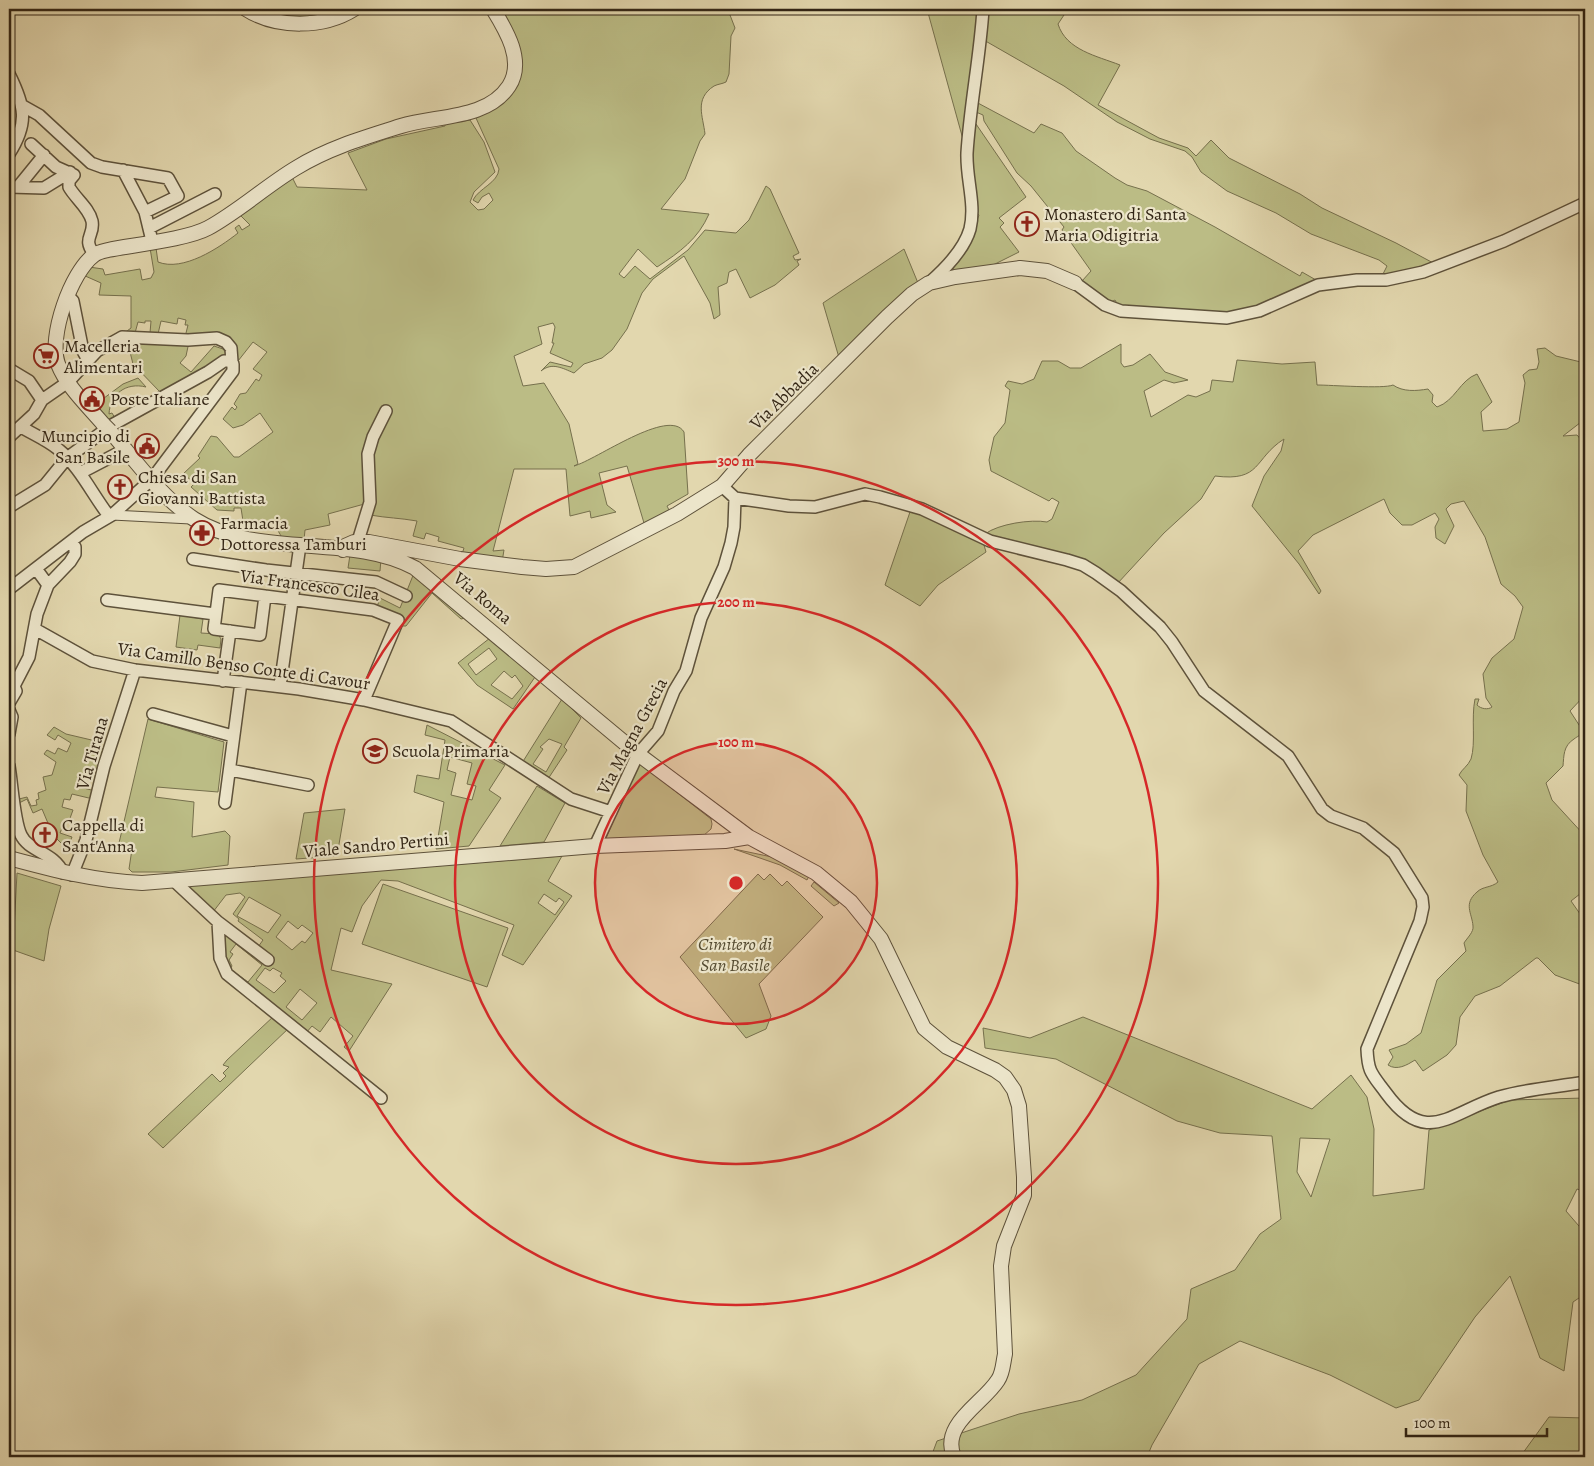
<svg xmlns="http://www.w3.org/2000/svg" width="1594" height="1466" font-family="Alegreya,serif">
	<rect width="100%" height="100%" fill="#e2d7ae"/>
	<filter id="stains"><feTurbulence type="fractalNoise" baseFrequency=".004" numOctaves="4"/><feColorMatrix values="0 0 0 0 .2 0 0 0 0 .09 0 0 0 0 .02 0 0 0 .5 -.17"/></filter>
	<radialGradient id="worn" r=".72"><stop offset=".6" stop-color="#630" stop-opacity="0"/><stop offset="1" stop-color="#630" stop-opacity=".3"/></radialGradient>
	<path fill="#bbbc85" stroke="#76704d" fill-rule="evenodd" d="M254,9H343C308,21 289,21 254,9Z
		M494,9H714L724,10L730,15L735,28L731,36L729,74L726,82C722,84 718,84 714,86C694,99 703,116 705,134L700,141L685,179L661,209L709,214C698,239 680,252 657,267L638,249L619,274L624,278L635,266L650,279L688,250L705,230L736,233L749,220L766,186L770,189L799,253L793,256L795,260L801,259L797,261L799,265L775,285L750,298L736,269L729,272L727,283L718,287L720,315L714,319L710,303L684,256L653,279L642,293L627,329L612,350L602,358L584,364L574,373C562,368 552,362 541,371L550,362L571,367L573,363L550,353L554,343H552L555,327L553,323L538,327L542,344L514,356L523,386L544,383L569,424L578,464L574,466C596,460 669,407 684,432L688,494L667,506L670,512L644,523L627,466L599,473L607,505L616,512L591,518L590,511L570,516L566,469H514L493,551L504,550L502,562L462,554L464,548L438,541L439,537L426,533L424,539L413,536L417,521C400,518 387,518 370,515L368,503L328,514L330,525L305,530L304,540L282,538C272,517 264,521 243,521L241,508H234V511L217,510L191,487L200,478L195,475L191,480L183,474L200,458L198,456L211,436L217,437L234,457H239L273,432L260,413L243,425L233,428L223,419L232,407L235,410L237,407L234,404L240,394L246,393L256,379L259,381L262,375L253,369L267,352L253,342L238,361L223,341L185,337L188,325H185L186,320L178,318L177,324L161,321L158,334L150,333L151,321H145V323L138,322L135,333L123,334L131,328V296L99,295L101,283L83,275L89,267L103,269L105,275L140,269L142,280L151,278L154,272L150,248H156L158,262C183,272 219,248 238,233L235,228L239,225L242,230L250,225L238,213L291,175L297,187L367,190L348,153L386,139L445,126V124L470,120L484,142L495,172L474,192L470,202L478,210L484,209L493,200L489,193L482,197L478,203L473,200C479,188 498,183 499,169L476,118L492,110L512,70Z
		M927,9H978L964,143Z
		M984,9H1068L1058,24C1066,50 1097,56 1120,65L1098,105L1159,138L1188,148L1196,156L1211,140L1229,158L1300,194L1322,208L1396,243L1437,265L1421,272L1350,280L1242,315L1120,309L1115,300L1109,303L1082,284V281L1091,271L1062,230L1064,227L1031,186L1017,173L984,121L983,115L976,112V102L1034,133L1041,124L1062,133L1076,151L1115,178L1127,185L1147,191L1215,227L1300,276L1302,272L1316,280L1314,281L1382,276L1387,266L1379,260L1311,234L1276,213L1227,191L1201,172L1192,157L1185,151L1150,139L1117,122L1064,86L982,39Z
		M976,124L1026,197L999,218L1004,223L1000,227L1019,252L991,266L953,271V268L969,242L979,215L976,212L971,157Z
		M904,249L918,283L840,361L823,303Z
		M133,339L189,342L186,356L180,363L191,372L214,346L223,349L228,355L160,392L133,364L129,348L135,346Z
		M1121,344V363L1124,367L1133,365L1150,354L1165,372L1188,380L1174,383L1164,380L1144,391L1151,417L1188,395L1196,397L1210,391L1212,380L1233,382L1237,360L1282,364L1315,362L1317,385C1331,385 1384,389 1393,385C1403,392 1416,391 1428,389L1433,395L1432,402L1437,407C1455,401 1460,380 1477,374L1492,402L1481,412L1483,431L1507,429L1519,422L1525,383L1523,375L1529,370L1537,369L1539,362L1537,349L1545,348L1556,356L1585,363V419L1563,436L1577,435L1585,444V695L1570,711L1583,731C1580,736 1578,736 1574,739C1563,746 1564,756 1563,766L1546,783L1552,800L1585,836V890L1571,901L1585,921V986L1555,975L1538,958H1536L1500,986L1475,996L1460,1017L1456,1045L1447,1055L1423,1071L1415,1060C1407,1065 1397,1071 1388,1065L1393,1057L1389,1050L1406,1044L1421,1033L1437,980L1466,951L1464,943C1467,938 1474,932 1473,926C1472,913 1463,904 1477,892C1483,886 1491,888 1498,882L1483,855L1466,811L1467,785L1459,775C1462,769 1468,766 1471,759C1476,743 1471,718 1475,699H1479L1477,705C1481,709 1488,710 1492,707L1486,698L1483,674L1492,658L1514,639L1523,607L1515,596L1501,584L1485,537L1464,501L1451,504L1446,509L1454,526L1445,544L1436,538L1435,527L1439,519L1435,513L1412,525H1402L1390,513L1384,499L1313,535L1298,551L1321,591L1319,594L1299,564L1252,506L1264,476L1281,451L1284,439C1253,459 1262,482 1215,476L1201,499L1164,533L1117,584L985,534C998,524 1031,519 1047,522L1052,519L1059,502L1052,498L1049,501L991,471L989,460L994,437L1005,423L1010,390L1005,386L1008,381L1022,384L1034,379L1042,361H1058L1070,368H1081Z
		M138,378L146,387C126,382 110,394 109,414L112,413L115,418L110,422L96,404L123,384Z
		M911,509L979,541L984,545L986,552L938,585L920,606L885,585Z
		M350,555L381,559L380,571L348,568Z
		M414,573L465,618L461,619L432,593L406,626H401L404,617L377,607L380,598L400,608Z
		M180,615L203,619L201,633L218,634L221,639L220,648L198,645L197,650L176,647Z
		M490,638L535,677L513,709L477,685L458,663ZM489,648L497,659L476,675L468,664ZM504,671L512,678L515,675L523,686L512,699L491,685Z
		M562,699L581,718L564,747L567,750L548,779L522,763ZM549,739L562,744L546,772L533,764L543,749L540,747Z
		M148,719L224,742L218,792L157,787L155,797L194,802L192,837L225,831L230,836L228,865L171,872H132L129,869L132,849L119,843Z
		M427,725L505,765L489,790L501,798L469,846L436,849L444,802L414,792L417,775L439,779L445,740L425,735ZM450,757L472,763L467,784L476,786L472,800L451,795L456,773L447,770Z
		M54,727L66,734L100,742L98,748L107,750L101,769L94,768L90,780L78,777L76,786L95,791L93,799L72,794L70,800L64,799L62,807L73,810L69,821H65L60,833L72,837L67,849L57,839L54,842L49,838L48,830L50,828L42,809L33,813L27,799L19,803V799L27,797L31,806L37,805L36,800L39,799L38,793L46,790L43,777L52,775L56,762L44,754L47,750L55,754L58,748L67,752L71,743L58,735L55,740L47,735Z
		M638,762L711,819L712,824L711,829L703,836L604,843Z
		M537,786L565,803L544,842L500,846Z
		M345,809L337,856L296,859L304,813Z
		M734,849L772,857L809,876L807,880L780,865Z
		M562,856L548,881L572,896L523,965L502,955L514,925L398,881L381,880L362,906L352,932L341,928L331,970L392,984L349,1051L344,1047L353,1036L331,1017L320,1032L312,1026L306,1033L232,974L223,955L220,921L183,886ZM240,893L245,897L233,914L239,919L238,921L263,940L258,947L213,912L226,895ZM544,894L556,902L559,898L564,902L555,915L538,903ZM249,897L281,915L268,933L237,916ZM288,921L298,929L302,925L313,933L305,943L302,941L292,950L276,937ZM236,944L262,965L248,982L230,969L232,966L229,960L233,954L230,952ZM265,968L270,971L273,968L282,973L280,976L286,981L274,993L256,980ZM300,989L317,1003L302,1020L286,1007Z
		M17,873L61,886L49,929L44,961L13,950Z
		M758,874L764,880L770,874L782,886L787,881L823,917L759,984L771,1016L766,1029L746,1038L680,957Z
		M814,882L839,903L834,906L811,886Z
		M383,884L508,928L487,987L362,944Z
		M275,1015L290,1027L163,1148L148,1134L212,1074L220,1082L226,1076L223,1073L229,1067L223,1065L227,1060Z
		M1083,1017L1312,1109L1351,1075L1367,1097L1374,1129L1373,1196L1424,1189L1429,1130L1510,1100L1585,1098V1192L1577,1189L1566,1211L1585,1233V1294L1573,1302L1564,1371L1540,1358L1510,1276L1475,1317L1419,1400L1396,1408L1330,1375L1240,1341L1199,1364L1152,1445L1147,1457H931L937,1441L1019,1414L1082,1400L1136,1375L1187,1319L1191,1289L1235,1270L1260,1234L1281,1219L1272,1136L1220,1133L1177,1121L1056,1059L985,1048L983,1028L1030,1038ZM1300,1138L1330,1139L1311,1197L1297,1172Z
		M1549,1417L1585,1418V1457H1520Z"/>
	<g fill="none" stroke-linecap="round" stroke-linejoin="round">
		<defs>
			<path id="pedestrian" d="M112,515L191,519"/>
			<path id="minor" d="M9,74C25,106 29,123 9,154
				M23,106L39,115L91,163L102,167L168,178L178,196L145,212
				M31,144L56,167L74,175L69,181V187C75,198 89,208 92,221C95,236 81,238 95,255
				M123,170L145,212L152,241
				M9,187L44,188L70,172
				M18,187L44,155
				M149,228L215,194
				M929,283C945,269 964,250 970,229C976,204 966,179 967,153C970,105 980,57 983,9
				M1075,283L1105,305L1121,311L1227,318L1259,311L1318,285L1357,280H1386L1423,272L1504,241L1585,203
				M68,296L73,301L83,351L88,360
				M9,369L29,381L42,400
				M21,427C33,434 47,440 58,449C80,467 92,494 109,516
				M9,437L34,414L42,400L68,382L97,351L122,337L188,340L217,338L226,342L231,348L232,362
				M80,473L126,449
				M722,486L735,498L789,506L815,507L865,494L880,497L922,509L990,541L1067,560L1083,565L1096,573L1121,591L1160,627L1172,642L1204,691L1288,756L1322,809L1331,816L1363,828L1394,853L1422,898L1423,907L1420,921L1367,1049C1368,1073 1372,1074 1386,1093C1426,1148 1451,1112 1499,1097C1527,1089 1557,1087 1585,1082
				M9,507L45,485L67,458L112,425L208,372L224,361H229L233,364V371L152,479L112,515L83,532L9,589
				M358,541L370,502L368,454L373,437L386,411
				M193,559L266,570L376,582L406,596
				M48,585L70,562L75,554V547L71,542
				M265,596L260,635L214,629L219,590L373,610L398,620L364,700
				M107,600L215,614
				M35,629L92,661L135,670L299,689L364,700L451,721L571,799L611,812
				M223,681L230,631
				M280,686L300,545
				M9,703L16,691L14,686L29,657L37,614L48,585L37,570
				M9,710L12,717L9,734
				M153,714L233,736
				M9,766C12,783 14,821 21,835C29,852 54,852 63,873
				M230,770L308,785
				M225,803L241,682
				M595,846L638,754L658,731L674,691L686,671L701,618L724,567L731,543L734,527L735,498
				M72,875L86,840L104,766L135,670
				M173,880L218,922L220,958L227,974L381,1098
				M218,922L268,960"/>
			<path id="tertiary" d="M246,9C277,29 324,28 354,9
				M104,425C88,406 67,387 58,364C48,337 71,272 94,255C98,252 104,251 108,250C133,245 188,239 208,228C239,211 266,186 296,168C328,148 366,137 401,126C436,115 487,120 509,86C525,61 506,30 493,9
				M110,431C136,461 161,497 194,519C256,559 352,533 415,568L638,754L749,837L816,873L851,902L881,939L924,1028L947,1047L995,1070L1005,1077L1014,1090L1019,1106L1024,1177V1195L1004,1246L1001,1266L1005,1354C1003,1363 1003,1373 998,1380C983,1404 940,1424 954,1457
				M343,550L345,546L354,542H369L460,559L522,567L546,569L574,567L677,514L722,486L749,455L887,317L912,294L929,283L955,277L1020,268L1047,271L1075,283
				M9,858C53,870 96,881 142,883L595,846L725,841L749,837"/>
		</defs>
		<use href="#pedestrian" stroke="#5e523b" stroke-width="11"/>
		<use href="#minor" stroke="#5e523b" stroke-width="14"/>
		<use href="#tertiary" stroke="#5e523b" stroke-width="16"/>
		<use href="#pedestrian" stroke="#ece5ca" stroke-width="9"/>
		<use href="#minor" stroke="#ece5ca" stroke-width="11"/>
		<use href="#tertiary" stroke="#ece5ca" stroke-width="14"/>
		<defs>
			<path id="tertiary-bridge" d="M104,425L110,431"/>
		</defs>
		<use href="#tertiary-bridge" stroke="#5e523b" stroke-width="16" stroke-linecap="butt"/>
		<use href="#tertiary-bridge" stroke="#ece5ca" stroke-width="14"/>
	</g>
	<circle cx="736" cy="883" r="141" fill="#d62828" fill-opacity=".12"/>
	<g fill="none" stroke="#d62828" stroke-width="2.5">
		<circle cx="736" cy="883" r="141"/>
		<circle cx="736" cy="883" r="281"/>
		<circle cx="736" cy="883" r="422"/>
	</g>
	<defs>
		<symbol id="church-ring" viewBox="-11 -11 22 22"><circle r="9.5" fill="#ece5ca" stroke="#8f2418" stroke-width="1.5"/><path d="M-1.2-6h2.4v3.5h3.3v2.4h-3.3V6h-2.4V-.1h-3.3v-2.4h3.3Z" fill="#8f2418"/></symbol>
		<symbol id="supermarket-ring" viewBox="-11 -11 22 22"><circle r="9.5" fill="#ece5ca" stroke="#8f2418" stroke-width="1.5"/><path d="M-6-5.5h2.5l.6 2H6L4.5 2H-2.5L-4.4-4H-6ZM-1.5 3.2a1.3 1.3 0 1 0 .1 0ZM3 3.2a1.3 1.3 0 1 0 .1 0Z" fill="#8f2418"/></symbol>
		<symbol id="civic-ring" viewBox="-11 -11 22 22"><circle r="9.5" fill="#ece5ca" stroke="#8f2418" stroke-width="1.5"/><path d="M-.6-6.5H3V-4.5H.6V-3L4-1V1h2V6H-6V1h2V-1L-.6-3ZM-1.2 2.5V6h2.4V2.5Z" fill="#8f2418"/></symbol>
		<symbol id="pharmacy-ring" viewBox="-11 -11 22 22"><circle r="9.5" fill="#ece5ca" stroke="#8f2418" stroke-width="1.5"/><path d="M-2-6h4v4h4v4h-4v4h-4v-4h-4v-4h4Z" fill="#8f2418"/></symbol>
		<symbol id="school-ring" viewBox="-11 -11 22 22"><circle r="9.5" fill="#ece5ca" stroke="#8f2418" stroke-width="1.5"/><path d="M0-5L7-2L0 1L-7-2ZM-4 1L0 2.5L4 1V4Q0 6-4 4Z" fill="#8f2418"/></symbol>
	</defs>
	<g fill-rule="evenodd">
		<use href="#church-ring" x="1013" y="210" width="28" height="28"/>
		<use href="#supermarket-ring" x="32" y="342" width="28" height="28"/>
		<use href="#civic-ring" x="78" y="385" width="28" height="28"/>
		<use href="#civic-ring" x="133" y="432" width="28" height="28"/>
		<use href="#church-ring" x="106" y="473" width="28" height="28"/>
		<use href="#pharmacy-ring" x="188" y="519" width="28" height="28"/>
		<use href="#school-ring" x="361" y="737" width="28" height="28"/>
		<use href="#church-ring" x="31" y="821" width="28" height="28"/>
	</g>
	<g text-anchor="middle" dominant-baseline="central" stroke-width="4.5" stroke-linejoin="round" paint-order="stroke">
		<g font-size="18" fill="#322515" stroke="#ece5ca" text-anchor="start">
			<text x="1044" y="214">Monastero di Santa<tspan x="1044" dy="21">Maria Odigitria</tspan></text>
			<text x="64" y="346">Macelleria<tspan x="64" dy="21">Alimentari</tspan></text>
			<text x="110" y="399">Poste Italiane</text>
			<text x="130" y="436" text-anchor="end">Muncipio di<tspan x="130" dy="21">San Basile</tspan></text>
			<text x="138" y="477">Chiesa di San<tspan x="138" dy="21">Giovanni Battista</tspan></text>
			<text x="220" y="523">Farmacia<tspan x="220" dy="21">Dottoressa Tamburi</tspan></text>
			<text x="392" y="751">Scuola Primaria</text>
			<text x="62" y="825">Cappella di<tspan x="62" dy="21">Sant'Anna</tspan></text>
		</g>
		<g font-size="18" fill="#322515" stroke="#ece5ca">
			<text transform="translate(784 396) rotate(-44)">Via Abbadia</text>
			<text transform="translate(310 585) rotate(8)">Via Francesco Cilea</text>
			<text transform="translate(483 598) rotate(40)">Via Roma</text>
			<text transform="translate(244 666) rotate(8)">Via Camillo Benso Conte di Cavour</text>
			<text transform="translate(632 736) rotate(-62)">Via Magna Grecia</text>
			<text transform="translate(92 753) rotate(-74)">Via Tirana</text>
			<text transform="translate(376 845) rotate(-5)">Viale Sandro Pertini</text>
		</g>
		<g font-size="18" font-style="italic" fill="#544b31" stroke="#ece5ca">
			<text x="735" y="944">Cimitero di<tspan x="735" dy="21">San Basile</tspan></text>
		</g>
	</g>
	<circle cx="736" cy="883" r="8" fill="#d62828" stroke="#ece5ca" stroke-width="2.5"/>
	<g font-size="15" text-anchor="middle" font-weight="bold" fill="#d62828" stroke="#ece5ca" stroke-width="4.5" stroke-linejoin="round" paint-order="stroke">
		<text x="736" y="466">300 m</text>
		<text x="736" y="607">200 m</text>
		<text x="736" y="747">100 m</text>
	</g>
	<rect width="1594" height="1466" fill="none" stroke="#e2d7ae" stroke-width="30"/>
	<rect x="10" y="10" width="1574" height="1446" fill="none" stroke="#322515" stroke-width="2.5"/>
	<rect x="15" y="15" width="1564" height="1436" fill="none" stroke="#322515"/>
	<path d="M1406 1428v8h141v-8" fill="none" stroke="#322515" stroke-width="2.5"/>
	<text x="1414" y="1428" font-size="15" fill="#322515" stroke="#ece5ca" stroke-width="4" paint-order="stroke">100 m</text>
	<rect width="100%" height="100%" filter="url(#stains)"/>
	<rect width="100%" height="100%" fill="url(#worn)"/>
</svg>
